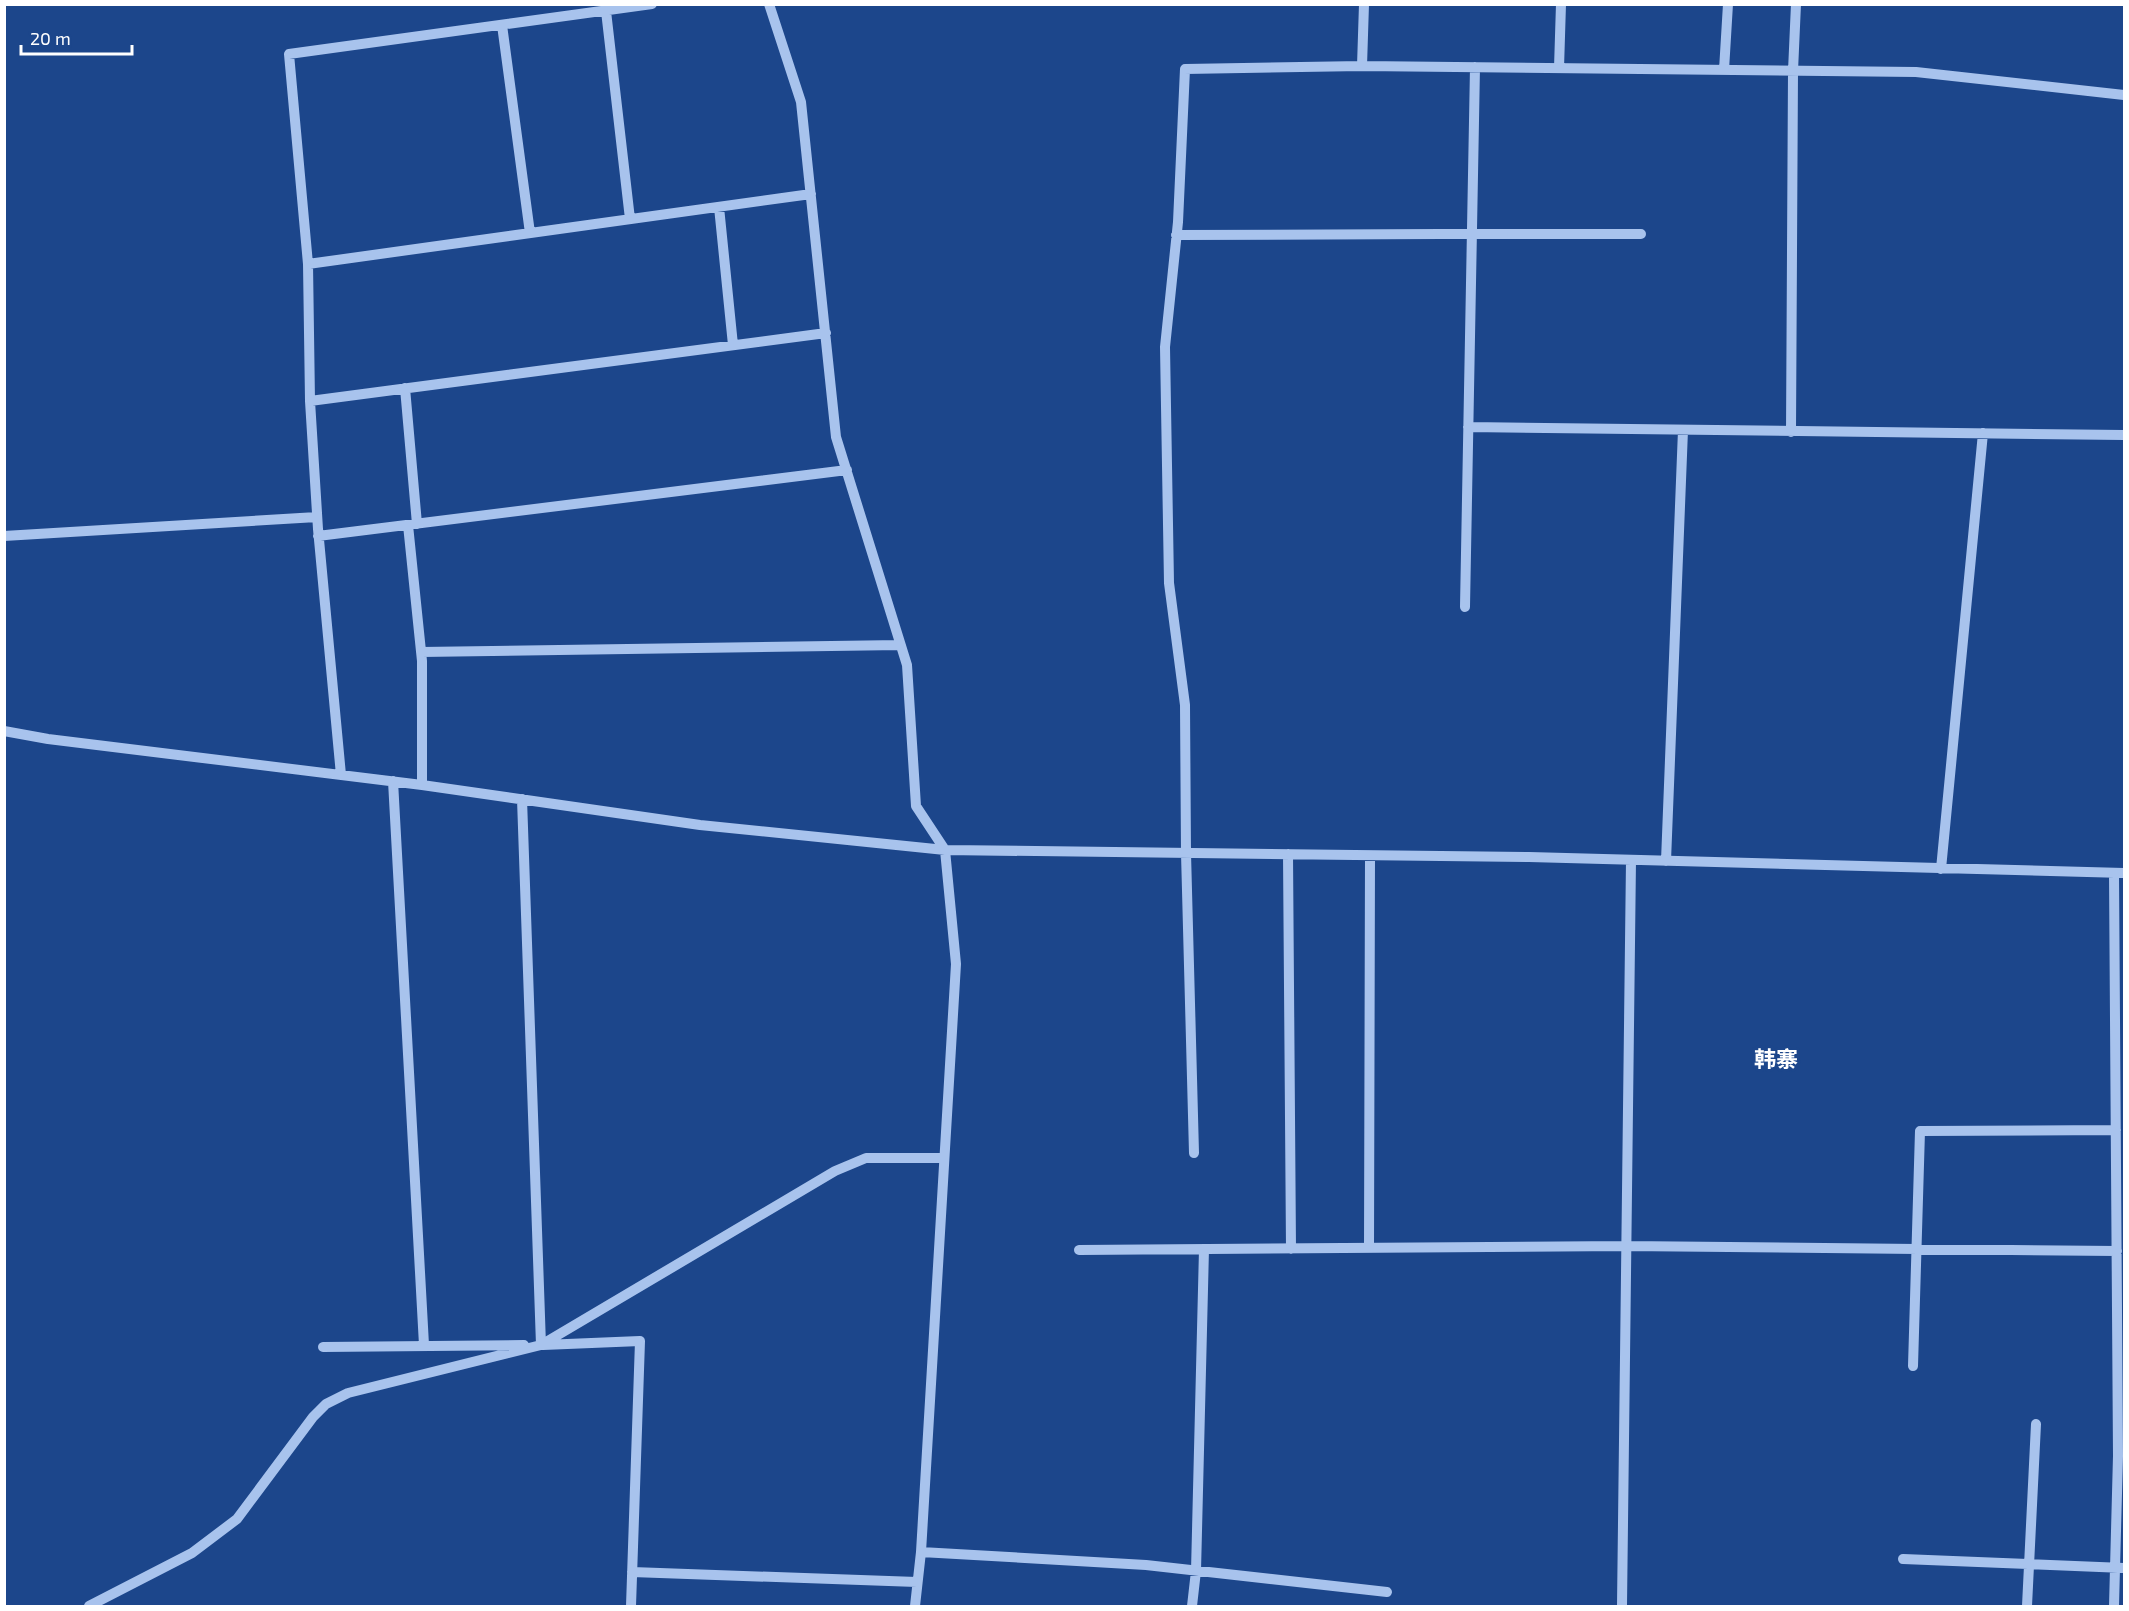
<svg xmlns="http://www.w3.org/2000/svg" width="2129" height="1611" font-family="'Exo 2','Noto Sans SC',sans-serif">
	<rect width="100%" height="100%" fill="#1c468b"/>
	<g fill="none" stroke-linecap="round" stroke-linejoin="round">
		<path stroke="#a8c3ed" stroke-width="10" d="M769,4L801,102L836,437L907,665L916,806L945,850L956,964L921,1552L915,1606
			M606,11L630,219
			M502,25L530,233
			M1362,66L1364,4
			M1559,68L1561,4
			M1724,70L1728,4
			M719,207L733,345
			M1503,234H1641
			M1176,235L1441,234
			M308,264L811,194
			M405,388L417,524
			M310,401L826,333
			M1468,427L2124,435
			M1791,432L1793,71L1796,4
			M408,525L422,661V785
			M4,536L317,517
			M318,536L847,470
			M1465,607L1475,67
			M421,652L900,645
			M4,731L48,739L422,785L700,825L945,850L1529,857L2124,873
			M341,775L318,529L310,401L308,264L289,54L652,4
			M393,781L424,1345
			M522,799L541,1345
			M1288,854L1291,1249
			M1666,861L1683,430
			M1941,869L1983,433
			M2114,874L2118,1456L2114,1606
			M1194,1153L1186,853L1185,705L1169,583L1165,347L1178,222L1185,69L1362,66L1916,72L2124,95
			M1369,1248L1370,856
			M1079,1250L1626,1246L2117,1251
			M543,1345L640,1341L631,1606
			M323,1347L524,1345
			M1913,1366L1920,1131L2116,1130
			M921,1552L1146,1565L1387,1592
			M1903,1559L2124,1568
			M632,1572L917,1582
			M89,1606L192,1553L237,1519L313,1417L326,1404L348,1393L541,1345L835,1171L866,1158H944
			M1192,1606L1196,1571L1204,1249
			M1622,1606L1631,860
			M2027,1606L2036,1424"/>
		<path stroke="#a8c3ed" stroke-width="10" d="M1441,234H1503"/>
	</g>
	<g text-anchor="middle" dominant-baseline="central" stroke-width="6" stroke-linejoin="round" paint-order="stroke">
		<g font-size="22" font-weight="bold" fill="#fff" stroke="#1c468b">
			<text x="1776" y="1058">韩寨</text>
		</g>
	</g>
	<rect width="2129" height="1611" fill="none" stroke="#ffffff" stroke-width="12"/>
	<path d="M21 45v9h111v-9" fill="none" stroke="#ffffff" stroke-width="3"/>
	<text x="30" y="45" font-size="18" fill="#ffffff" stroke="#1c468b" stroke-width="4.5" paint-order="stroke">20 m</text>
</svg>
